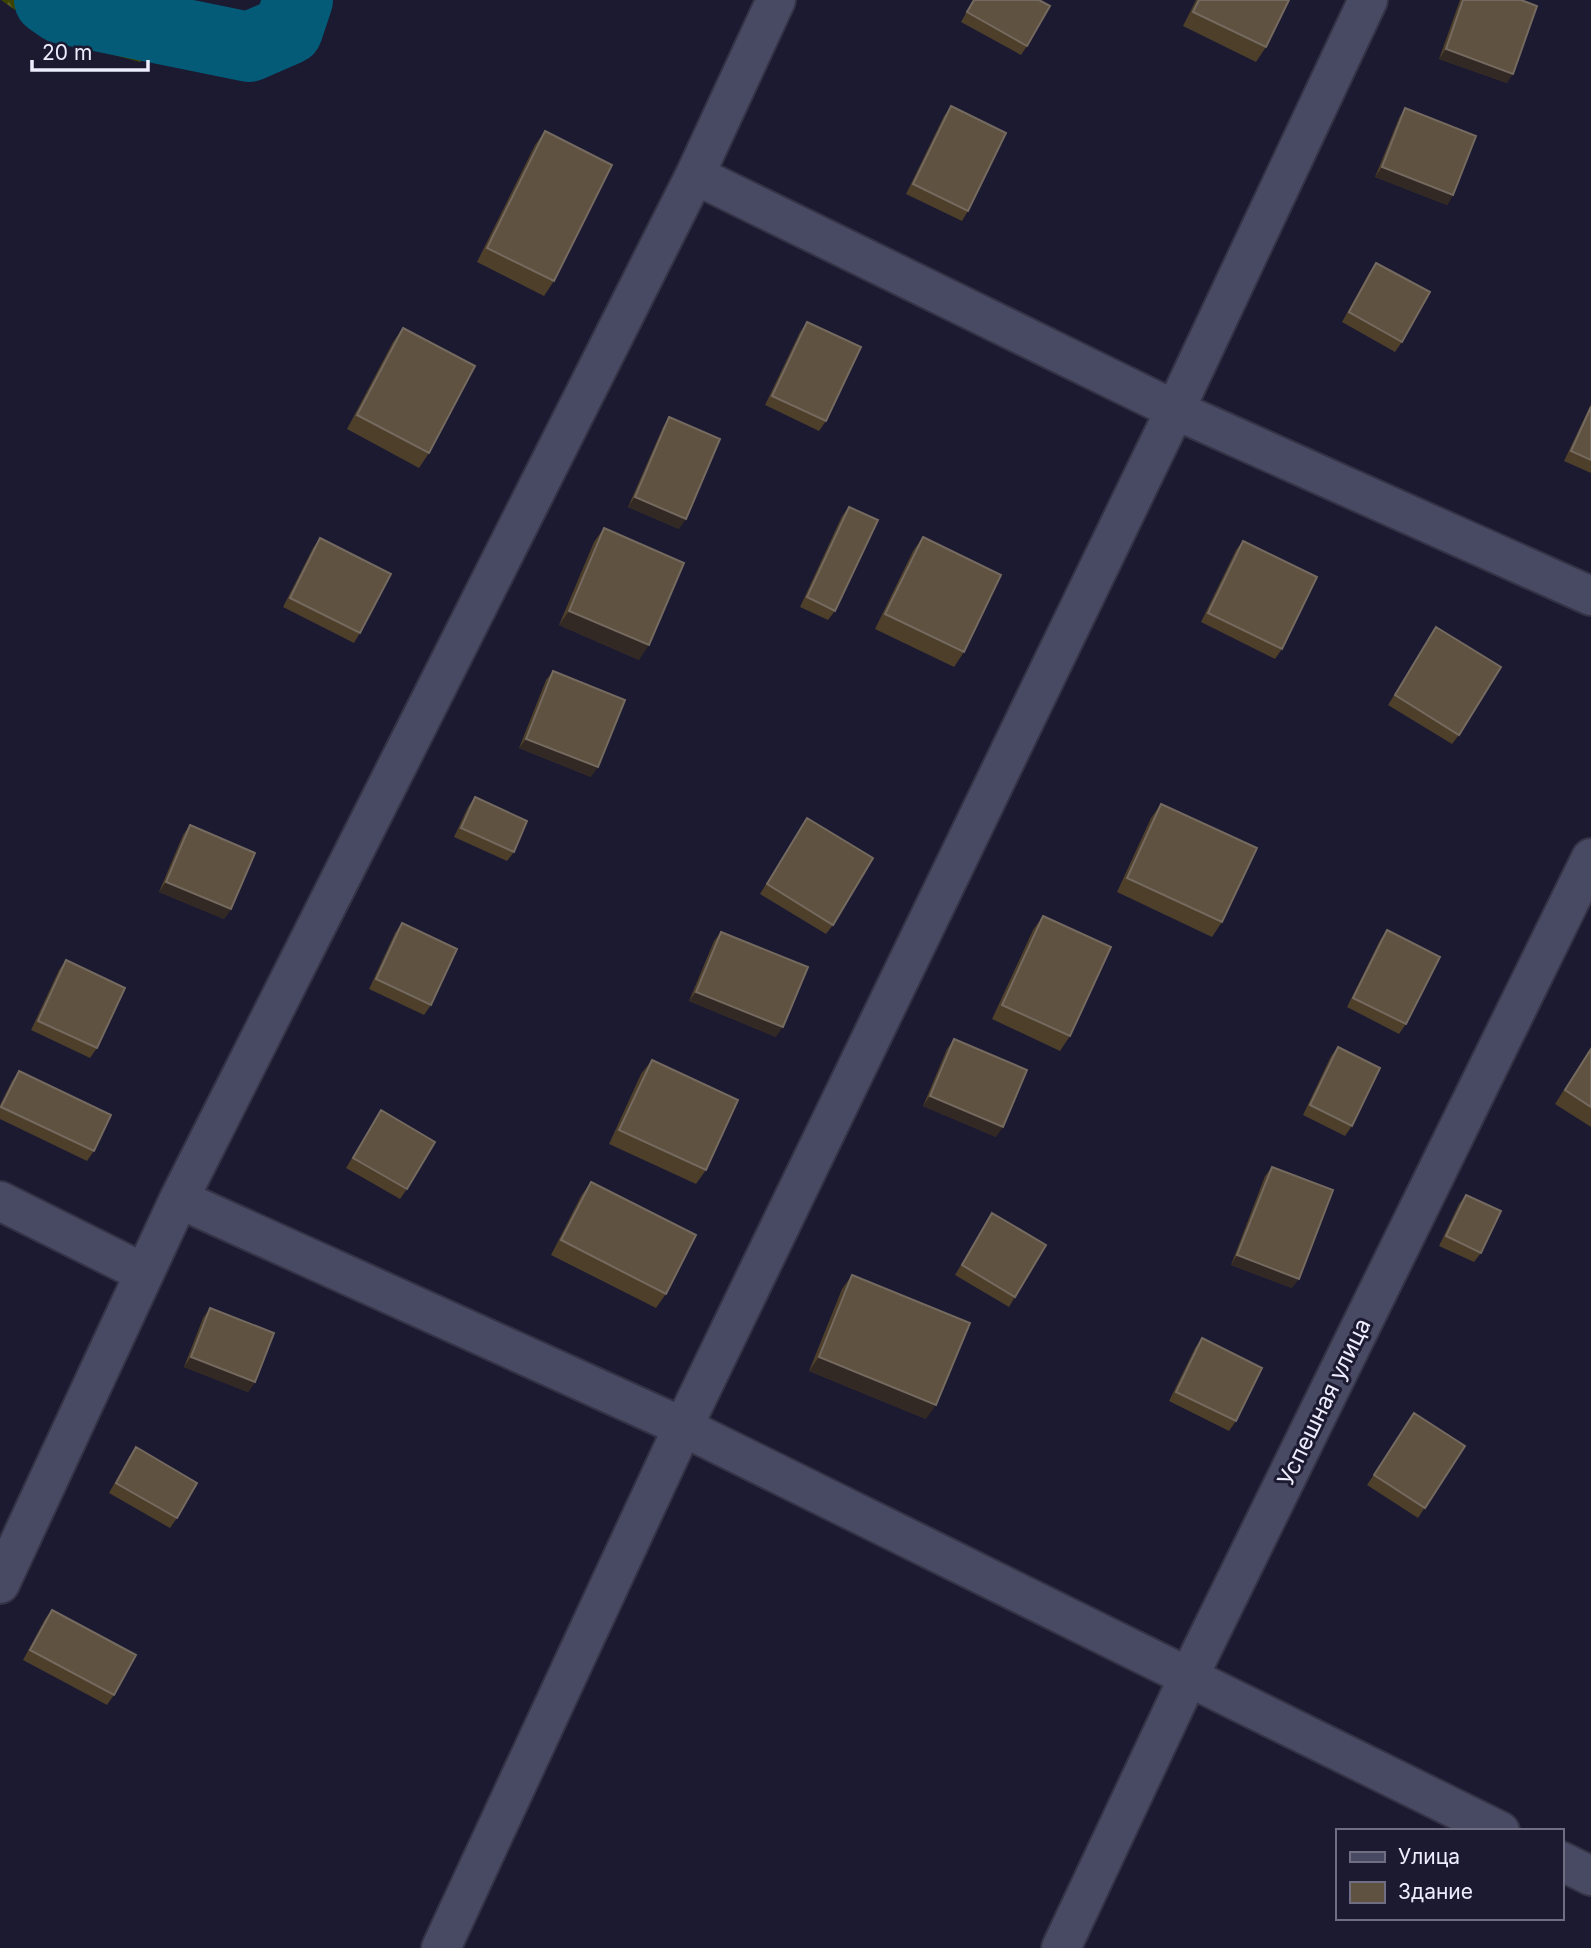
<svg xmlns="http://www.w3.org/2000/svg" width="1591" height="1948" font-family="Inter,sans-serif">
	<defs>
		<pattern id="forest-firs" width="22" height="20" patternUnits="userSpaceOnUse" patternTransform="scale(1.75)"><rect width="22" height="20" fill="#3d4402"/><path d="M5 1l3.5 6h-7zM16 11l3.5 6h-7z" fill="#595f28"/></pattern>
	</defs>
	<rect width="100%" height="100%" fill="#1b1a31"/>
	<path fill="url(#forest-firs)" d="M1,0H172L140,62L58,40Z"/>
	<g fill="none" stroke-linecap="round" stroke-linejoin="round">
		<path stroke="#045b78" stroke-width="70" d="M49,0L62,9L249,47L288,30L298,0"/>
		<defs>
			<path id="minor" d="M695,175L1175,410L1591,596
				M179,1199L683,1427L1500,1831
				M0,1201L144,1273
				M0,1584L179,1199L695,175L776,0
				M1561,1861L1591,1876
				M441,1948L683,1427L1175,410L1368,0
				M1061,1948L1189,1676L1591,858"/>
		</defs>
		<use href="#minor" stroke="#343346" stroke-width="42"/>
		<use href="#minor" stroke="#484963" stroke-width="38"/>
	</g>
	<path fill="#4e3f2b" d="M973,0H1039L1027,46L1021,55L961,22Z
		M1196,0H1289L1266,47L1256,62L1183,26Z
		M1460,0H1521L1507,83L1439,59Z
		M951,106L968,211L962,221L906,194L944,116Z
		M1405,108L1453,195L1447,205L1375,177L1399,118Z
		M545,131L554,281L544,296L477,262L535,145Z
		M1376,263L1402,342L1395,352L1342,322L1369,273Z
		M807,322L826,421L819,431L765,405L800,332Z
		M403,328L429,453L419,468L347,429L393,342Z
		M1591,404V473L1564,461Z
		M669,417L679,529L628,507L663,427Z
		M849,507L835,611L828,620L800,607L842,516Z
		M604,528L639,660L559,625L594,542Z
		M923,537L964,652L954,667L875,629L913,551Z
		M320,538L360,633L354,643L283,607L313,548Z
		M1243,541L1282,649L1275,659L1201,622L1236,550Z
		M1436,627L1459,735L1452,744L1388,705Z
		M553,671L591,777L519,748L546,680Z
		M475,797L514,852L507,861L454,837L468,807Z
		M1161,804L1222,922L1212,937L1117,892L1151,818Z
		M807,818L833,925L826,934L760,894Z
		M190,825L231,909L224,919L159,892L183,835Z
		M1043,916L1070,1036L1060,1051L992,1019L1033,930Z
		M402,923L431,1005L424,1015L369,989L395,933Z
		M1387,930L1406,1024L1399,1034L1347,1007L1380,940Z
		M721,932L776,1037L689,1001L714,941Z
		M66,960L97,1048L90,1058L31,1030L59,970Z
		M954,1039L996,1137L923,1106L947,1049Z
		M1338,1047L1352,1126L1345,1136L1303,1115L1331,1056Z
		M1591,1047V1127L1555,1104Z
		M652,1060L706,1170L696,1184L609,1144L641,1074Z
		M19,1071L94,1151L87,1161L0,1119V1105L12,1081Z
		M381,1110L407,1189L400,1199L346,1168Z
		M1272,1167L1292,1288L1231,1265L1265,1176Z
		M591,1182L666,1294L656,1308L551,1255L581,1196Z
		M1466,1195L1481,1253L1474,1262L1439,1246L1459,1204Z
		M992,1213L1015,1297L1009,1307L955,1275Z
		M852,1275L926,1419L809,1371L842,1289Z
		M210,1308L255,1382L248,1392L184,1367L203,1318Z
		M1202,1338L1236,1421L1229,1431L1169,1401L1195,1348Z
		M1414,1413L1465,1446L1418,1518L1367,1485Z
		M136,1447L177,1518L170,1528L109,1493L129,1457Z
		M52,1610L114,1695L107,1705L23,1660L45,1619Z"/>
	<path fill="#322824" d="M1446,49L1513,74L1507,83L1439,59Z
		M1382,167L1453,195L1447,205L1375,177Z
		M635,497L686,519L679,529L628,507Z
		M569,611L649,645L639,660L559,625Z
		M526,739L598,767L591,777L519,748Z
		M166,882L231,909L224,919L159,892Z
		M696,992L783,1027L776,1037L689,1001Z
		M930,1096L1003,1127L996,1137L923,1106Z
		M1237,1255L1299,1279L1292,1288L1231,1265Z
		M191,1357L255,1382L248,1392L184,1367Z
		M819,1357L936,1405L926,1419L809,1371Z"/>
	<path fill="#5f5241" stroke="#756a5f" stroke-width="2" d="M974,0H1039L1050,6L1027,46L967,12Z
		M1199,0H1289L1266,47L1193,12Z
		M1463,0H1521L1537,6L1513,74L1446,49Z
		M951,106L1006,133L968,211L913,184Z
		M1405,108L1476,136L1453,195L1382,167Z
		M545,131L612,165L554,281L487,248Z
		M1376,263L1430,292L1402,342L1349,312Z
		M807,322L861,347L826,421L772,396Z
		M403,328L475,366L429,453L357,415Z
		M1591,407V460L1571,451Z
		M669,417L720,439L686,519L635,497Z
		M849,507L878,520L835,611L807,597Z
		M604,528L684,563L649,645L569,611Z
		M923,537L1001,575L964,652L885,614Z
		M320,538L391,574L360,633L290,598Z
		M1243,541L1317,577L1282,649L1208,613Z
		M1436,627L1501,667L1459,735L1395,695Z
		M553,671L625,700L598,767L526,739Z
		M475,797L527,821L514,852L461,828Z
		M1161,804L1257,848L1222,922L1127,878Z
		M807,818L873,858L833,925L767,884Z
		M190,825L255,853L231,909L166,882Z
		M1043,916L1111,947L1070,1036L1002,1005Z
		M402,923L457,949L431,1005L376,979Z
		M1387,930L1440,957L1406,1024L1353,998Z
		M721,932L808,967L783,1027L696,992Z
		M66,960L125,988L97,1048L38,1021Z
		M954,1039L1027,1070L1003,1127L930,1096Z
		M1338,1047L1380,1068L1352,1126L1310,1105Z
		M1591,1049V1107L1565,1090Z
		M652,1060L738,1100L706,1170L619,1130Z
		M19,1071L111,1115L94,1151L1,1107Z
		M381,1110L435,1142L407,1189L353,1158Z
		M1272,1167L1333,1190L1299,1279L1237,1255Z
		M591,1182L696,1235L666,1294L561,1240Z
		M1466,1195L1501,1211L1481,1253L1446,1236Z
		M992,1213L1046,1245L1015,1297L962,1265Z
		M852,1275L970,1323L936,1405L819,1357Z
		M210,1308L274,1333L255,1382L191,1357Z
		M1202,1338L1262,1368L1236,1421L1176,1392Z
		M1414,1413L1465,1446L1425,1508L1374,1475Z
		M136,1447L197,1483L177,1518L116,1483Z
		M52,1610L136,1655L114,1695L30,1650Z"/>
	<g text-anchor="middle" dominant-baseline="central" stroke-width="6" stroke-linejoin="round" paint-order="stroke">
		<g font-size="23" fill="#ecedfd" stroke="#1b1a31">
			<text transform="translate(1324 1402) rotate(-64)">Успешная улица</text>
		</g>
	</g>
	<rect x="1336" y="1829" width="228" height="91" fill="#1b1a31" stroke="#6f6e83" stroke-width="2"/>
	<rect x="1350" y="1852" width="35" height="10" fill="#484963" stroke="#6f6e83" stroke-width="2"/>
	<text x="1398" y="1864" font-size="21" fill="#ecedfd">Улица</text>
	<rect x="1350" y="1882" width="35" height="21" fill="#5f5241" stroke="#6f6e83" stroke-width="2"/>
	<text x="1398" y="1899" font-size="21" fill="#ecedfd">Здание</text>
	<path d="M32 60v10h116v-10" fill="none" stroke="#ecedfd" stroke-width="3.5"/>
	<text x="42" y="60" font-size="21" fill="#ecedfd" stroke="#1b1a31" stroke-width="5" paint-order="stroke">20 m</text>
</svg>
